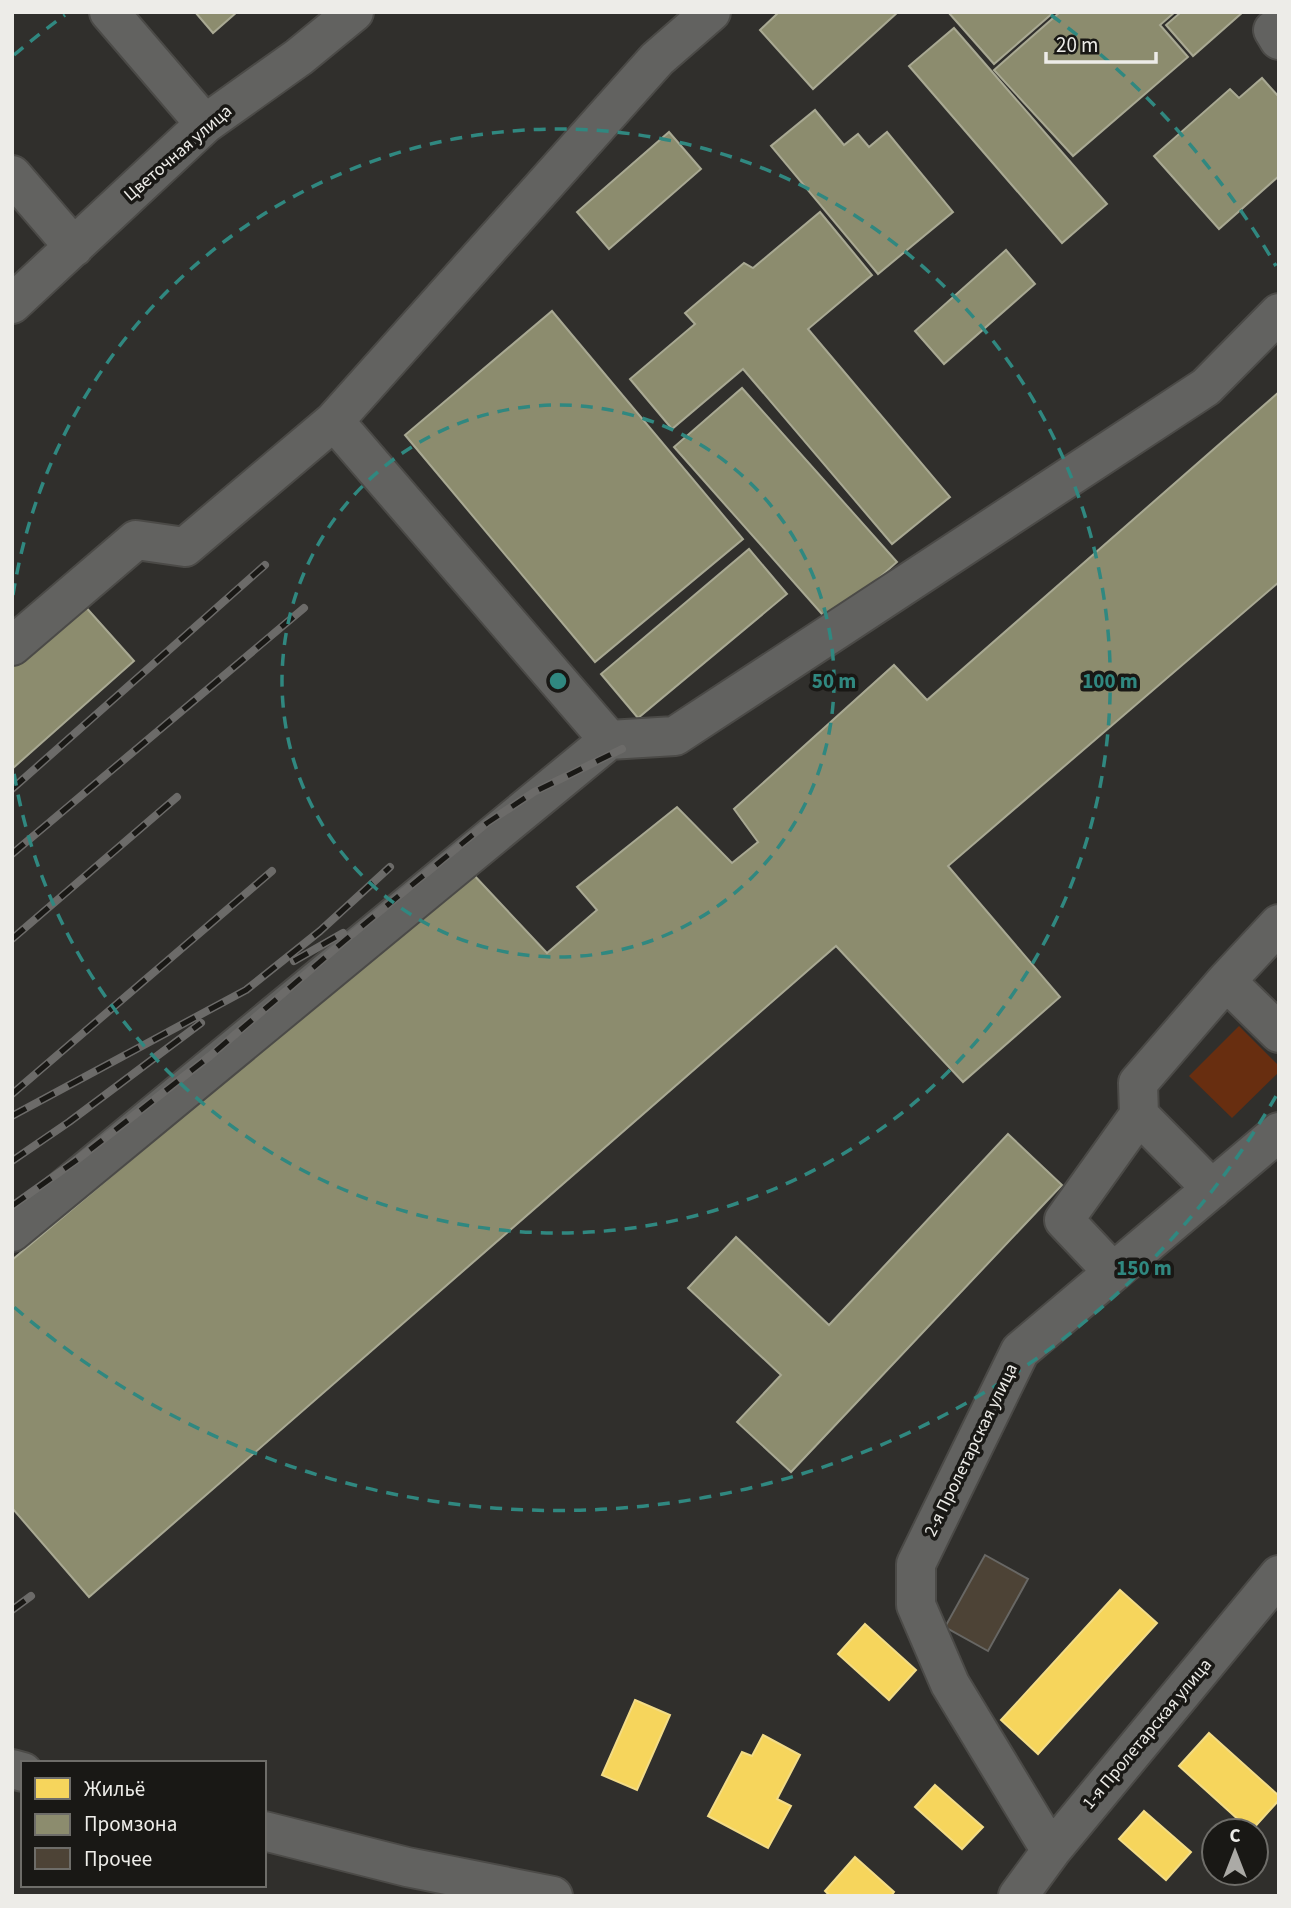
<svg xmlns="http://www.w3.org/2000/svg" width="1291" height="1908" font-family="'Source Sans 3',sans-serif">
	<rect width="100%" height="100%" fill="#302f2c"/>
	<path fill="#682e10" d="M1239,1026L1279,1066V1072L1232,1118L1189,1076Z"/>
	<path fill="#f6d55c" stroke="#f3dc86" stroke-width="2" d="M1120,1590L1157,1623L1038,1754L1001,1720Z
		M865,1624L916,1670L889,1700L838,1654Z
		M635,1700L670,1715L637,1790L602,1775Z
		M1209,1733L1279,1796V1800L1251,1831L1179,1766Z
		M763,1735L800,1755L777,1799L791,1806L768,1848L708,1816L742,1752L752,1756Z
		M935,1785L983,1827L962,1849L915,1807Z
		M1144,1811L1191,1852L1166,1880L1119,1839Z
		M855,1857L894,1892L891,1896H830L825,1891Z"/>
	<path fill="#8c8c6e" stroke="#a9a993" stroke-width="2" d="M195,12H237L213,33Z
		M779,12H898L813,89L760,30Z
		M948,12H1054L994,64Z
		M1060,12H1175L1160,25L1188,57L1073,156L994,70Z
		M1181,12H1243L1193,56L1166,25Z
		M954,28L1107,204L1062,243L909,66Z
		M1262,78L1279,97V176L1219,229L1154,156L1230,89L1239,98Z
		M815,110L844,145L858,134L869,147L887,132L953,212L878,274L771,146Z
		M669,132L701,169L609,249L577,212Z
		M820,212L872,275L808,329L950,497L892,544L743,369L672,429L630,379L695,324L685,313L744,263L753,268Z
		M1006,250L1035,284L944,364L915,331Z
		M552,311L743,539L595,662L405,435Z
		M742,388L897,562L829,622L674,447Z
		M1279,392V582L948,866L1060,997L963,1082L836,946L89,1597L12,1508V1260L471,872L547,953L597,910L577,887L677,807L732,863L758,842L734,809L894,665L927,700Z
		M749,549L787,594L638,718L601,674Z
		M83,604L134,661L12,769V666Z
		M1008,1134L1062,1185L791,1472L737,1422L781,1375L688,1288L736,1237L829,1325Z"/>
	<path fill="#4d4336" stroke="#686764" stroke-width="2" d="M985,1555L1028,1579L988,1651L945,1627Z"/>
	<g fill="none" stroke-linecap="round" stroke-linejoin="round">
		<defs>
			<path id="minor" d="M109,12L205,124
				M1273,30L1279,40
				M12,175L74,247
				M12,304L205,124L299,57L354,12
				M12,646L136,540L185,547L334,421
				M609,740L334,421L657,59L711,12
				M1279,924L1226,981L1279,1033
				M1139,1115L1212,1189
				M12,1232L609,740L675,736L1206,387L1279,313
				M1113,1272L1064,1220L1139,1115L1138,1083L1226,981
				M12,1769L23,1772
				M264,1831L407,1867L553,1896
				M1051,1851L950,1684L916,1605V1564L1020,1351L1279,1132
				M1018,1896L1051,1851L1279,1575"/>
		</defs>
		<use href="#minor" stroke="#4b4a47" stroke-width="42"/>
		<use href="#minor" stroke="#626260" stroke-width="38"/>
		<defs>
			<path id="rail" d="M12,789L265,565
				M12,854L304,608
				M12,939L177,797
				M294,961L343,933
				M12,1094L272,871
				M12,1116L246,990L320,931L390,867
				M12,1161L69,1122L201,1023
				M12,1206L78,1159L210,1056L350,936L487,823L534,792L622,749
				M12,1610L31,1596"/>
		</defs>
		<use href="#rail" stroke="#6c6b69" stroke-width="8"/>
		<use href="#rail" stroke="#191815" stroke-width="5" stroke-dasharray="16" stroke-linecap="butt"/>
	</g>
	<g fill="none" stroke="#308880" stroke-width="3.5" stroke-dasharray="12 9">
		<circle cx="558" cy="681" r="276"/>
		<path d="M13 595A552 552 0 1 1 13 767"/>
		<path d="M1276 1096A829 829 0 0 1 14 1307M14 55A829 829 0 0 1 65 15M1051 15A829 829 0 0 1 1276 266"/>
	</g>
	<g text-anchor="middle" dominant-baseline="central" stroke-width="7" stroke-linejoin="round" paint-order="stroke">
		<g font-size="18" fill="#edece8" stroke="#191815">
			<text transform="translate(178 153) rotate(-41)">Цветочная улица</text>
			<text transform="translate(971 1450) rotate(-64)">2-я Пролетарская улица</text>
			<text transform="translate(1147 1734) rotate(-50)">1-я Пролетарская улица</text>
		</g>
	</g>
	<circle cx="558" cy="681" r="10" fill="#308880" stroke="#191815" stroke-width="3.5"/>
	<g font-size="21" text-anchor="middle" font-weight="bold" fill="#308880" stroke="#191815" stroke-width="7" stroke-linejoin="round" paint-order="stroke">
		<text x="834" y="688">50 m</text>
		<text x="1110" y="688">100 m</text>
		<text x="1144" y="1275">150 m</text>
	</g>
	<rect width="1291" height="1908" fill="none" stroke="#edece8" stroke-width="28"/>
	<rect x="21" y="1761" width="245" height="126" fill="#191815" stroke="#6e6d69" stroke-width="2"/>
	<rect x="35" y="1778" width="35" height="21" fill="#f6d55c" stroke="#6e6d69" stroke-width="2"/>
	<text x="84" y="1796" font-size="21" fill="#edece8">Жильё</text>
	<rect x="35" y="1814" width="35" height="21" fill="#8c8c6e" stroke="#6e6d69" stroke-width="2"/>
	<text x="84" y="1831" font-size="21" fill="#edece8">Промзона</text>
	<rect x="35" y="1848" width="35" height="21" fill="#4d4336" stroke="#6e6d69" stroke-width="2"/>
	<text x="84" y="1866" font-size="21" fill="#edece8">Прочее</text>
	<g transform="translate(1235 1852)"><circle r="33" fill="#191815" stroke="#6e6d69" stroke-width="2"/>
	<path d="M0-5L12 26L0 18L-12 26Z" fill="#abaaa6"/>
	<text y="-10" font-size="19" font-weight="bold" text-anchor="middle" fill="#edece8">С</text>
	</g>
	<path d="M1046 52v10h110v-10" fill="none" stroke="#edece8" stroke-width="3.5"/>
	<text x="1056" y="52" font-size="21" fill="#edece8" stroke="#191815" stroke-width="5" paint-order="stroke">20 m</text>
</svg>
